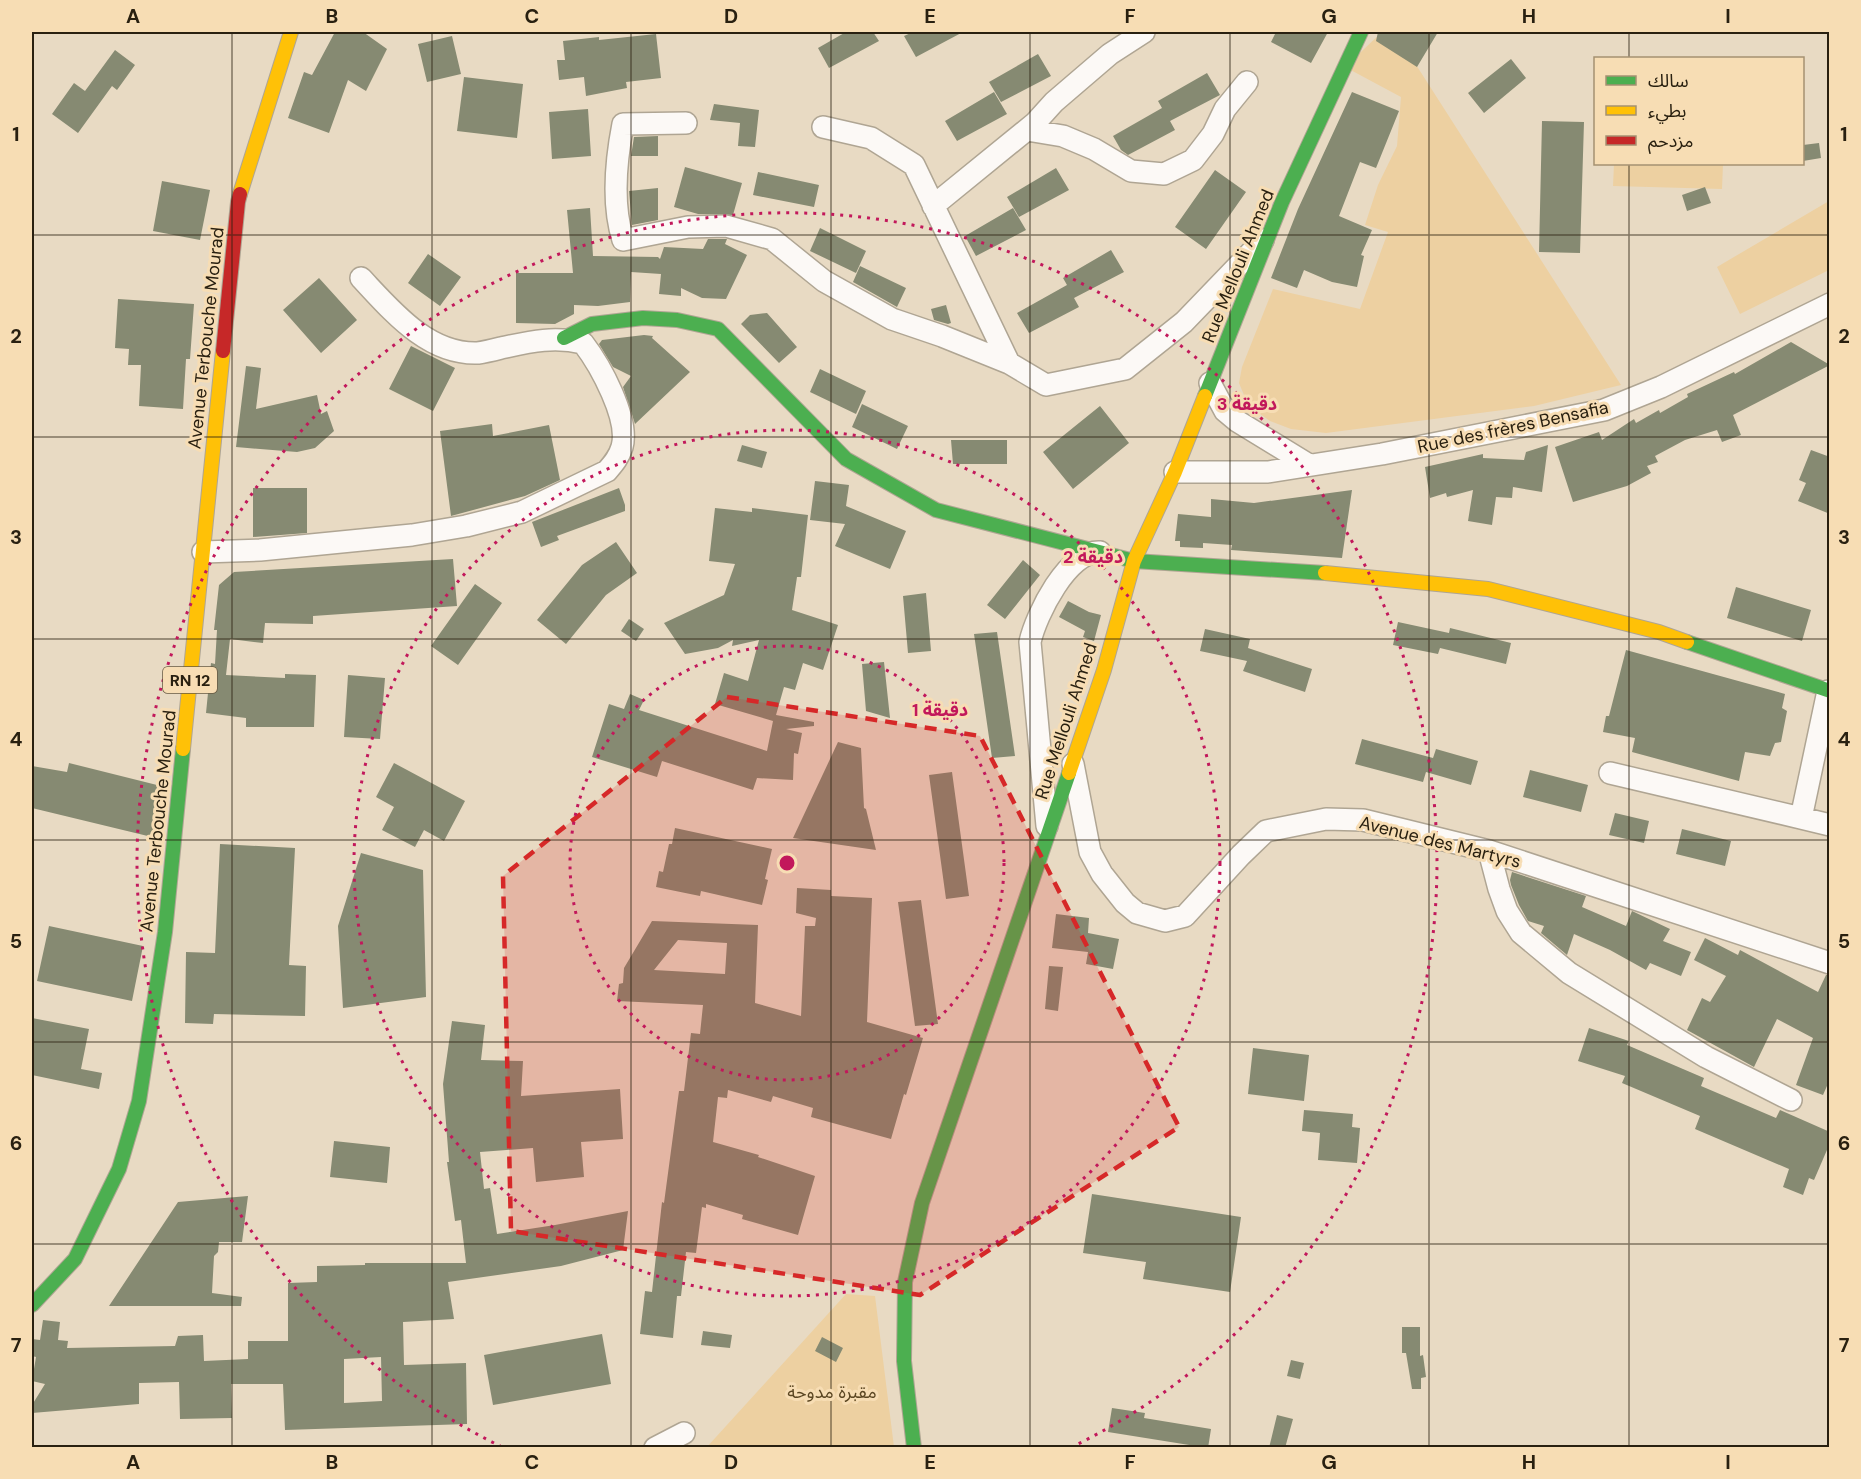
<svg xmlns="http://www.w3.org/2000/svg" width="1861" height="1479" font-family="'DM Sans','Noto Sans Arabic',sans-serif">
	<rect width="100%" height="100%" fill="#e8dac3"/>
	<path fill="#edd0a1" d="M1382,32H1395L1621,385L1534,406L1326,433L1291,429L1270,421L1253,409L1244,395L1239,383L1242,367L1273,289L1360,309L1388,232L1365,225L1378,185L1397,146L1401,97L1345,67Z
		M1614,164H1723L1722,189L1613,186Z
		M1829,201V270L1740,314L1717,267Z
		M846,1294L875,1296L894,1447L706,1448Z"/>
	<path fill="#868a72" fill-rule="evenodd" d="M335,32H363L387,49L366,91L348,80L329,133L288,118L304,72L312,75Z
		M846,32H873L879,41L829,68L818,48Z
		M913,32H963L916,57L904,36Z
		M1276,32H1328L1311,63L1271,42Z
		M1378,32H1438L1417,67L1376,41Z
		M656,34L661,78L626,82L627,88L586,96L584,77L559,80L557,60H565L563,41L599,37V40Z
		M452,36L461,74L427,82L418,44Z
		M115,50L135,65L117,90L112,86L78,133L52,114L74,83L85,91Z
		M1038,54L1051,76L1001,102L989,82Z
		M1511,59L1526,78L1484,113L1468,93Z
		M1207,73L1220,95L1170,121L1175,130L1128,155L1121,150L1113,136L1162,108L1158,101Z
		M464,77L523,84L517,138L457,131Z
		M994,92L1007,114L957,141L945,121Z
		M1352,92L1399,111L1376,168L1360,162L1339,216L1372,230L1361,255L1364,256L1357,287L1332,282L1304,270L1297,288L1271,278L1298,209Z
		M714,104L759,110L755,147L738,146L740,123L710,120Z
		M588,109L591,156L552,159L549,112Z
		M1542,121L1584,122L1580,253L1539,252Z
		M658,136V156H631L634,137Z
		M1819,143L1821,158L1803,161V145Z
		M685,167L742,183L733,215L698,214L674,207Z
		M1056,168L1069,190L1019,217L1007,197Z
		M1215,170L1246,192L1206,249L1175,227Z
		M758,172L819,185L814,207L753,195Z
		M162,181L210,190L200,240L153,231Z
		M1705,187L1711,203L1687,211L1682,195Z
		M658,188V220L632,225L629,191Z
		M590,208L593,256L658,257L660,259L664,247L703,249L708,239H727L725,244L747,255L726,299L702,298L681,288V296L659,294L661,274L631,272L630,302L598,306L574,305V314L555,324L516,323V273H573L567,210Z
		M1013,208L1026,230L976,256L965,236Z
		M820,228L866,251L856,273L810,251Z
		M1111,250L1124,272L1074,298L1079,307L1029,333L1017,313L1067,285L1063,278Z
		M428,254L461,277L440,306L408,283Z
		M860,266L906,288L897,307L853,282Z
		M319,278L357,320L321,353L283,310Z
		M118,299L194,304L190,359H186L183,409L139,406L141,365H128L129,349L115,348Z
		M946,305L951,323L948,324L934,320L931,309Z
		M767,313L797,347L779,363L741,324L750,315Z
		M644,335L653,336L652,338L690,372L635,424L623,387L631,376L613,367L599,344L602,340Z
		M1791,342L1830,365L1733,415L1741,435L1722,442L1717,430L1685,440L1655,456L1658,462L1647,466L1651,473L1627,486L1573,502L1555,447L1599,432L1602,440L1634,419L1636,423L1659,410L1660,413L1688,397L1687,394L1734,372L1735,374Z
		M411,346L455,368L433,411L389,389Z
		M246,366L261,368L256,409L317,395L321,414L327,411L334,431L315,448L297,452L236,447Z
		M820,369L866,391L856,414L810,392Z
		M862,404L908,426L897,449L852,427Z
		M1100,406L1129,443L1073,489L1043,452Z
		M492,424L493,436L549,425L560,480L525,496L451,516L440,431Z
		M951,440H1007V464H953Z
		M742,445L767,452L762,468L737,461Z
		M1548,445L1542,492L1513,487L1512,498L1496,497L1492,525L1468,521L1473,490L1447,497L1446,493L1430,498L1425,467L1483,454V458L1524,460L1526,452Z
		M1811,450L1830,457V514L1798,501L1806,483L1799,480Z
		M815,481L849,485L846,506L906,531L890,569L835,546L845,524L810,520Z
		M253,488H307V533L253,537Z
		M619,488L625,505V511L557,536L559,540L541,547L532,522Z
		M1352,490L1342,558L1231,550L1232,545L1203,543V548L1180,547V541H1175L1178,514L1211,517V499L1254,503Z
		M715,508L752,512V508L808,515L801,577H797L792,610L838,625L823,670L803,663L795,690L784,687L776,715L814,722V726L786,729L802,733L798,754L794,753L793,780L757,778L753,790L662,761L657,777L592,757L609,704L624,709L630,694L644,700L639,710L767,751L773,721L715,704L724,673L748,681L759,640L732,646L733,640L718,648L685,654L664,623L724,595L735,564L709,561Z
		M616,542L637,573L606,595L566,644L537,620L582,565Z
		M453,559L457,606L313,616V624L265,623L263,643L230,639L226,675L285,678V674L316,675L314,727H246V718L206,713L211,663L215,664L217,630H214L219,585L234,572Z
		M1023,560L1040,575L1005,619L987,605Z
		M475,584L502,603L458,665L431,646Z
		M1736,587L1811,610L1802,641L1727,618Z
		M926,593L931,651L908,653L903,596Z
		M1068,601L1089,612L1101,615L1094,641L1083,637L1085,631L1059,617Z
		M629,619L644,629L636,641L621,631Z
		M1398,622L1449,633L1450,628L1511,643L1506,664L1440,648L1438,654L1393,645Z
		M1205,629L1250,639L1248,648L1312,669L1305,692L1243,671L1247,661L1200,651Z
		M997,632L1015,756L992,758L974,634Z
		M1626,650L1785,694L1782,708L1787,711L1781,742L1775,743L1770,756L1745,752L1739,781L1632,752L1635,738L1603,732L1606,716H1609Z
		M884,662L890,718L866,711L862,664Z
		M348,675L385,678L380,739L344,737Z
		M1362,739L1433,758L1436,749L1478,761L1471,785L1426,772L1423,782L1355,764Z
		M838,742L861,748L864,808L866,809L876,850L793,838Z
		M69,763L161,786L156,838L32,808V766L67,772Z
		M394,763L465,801L444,841L424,830L415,847L382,830L394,807L376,797Z
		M1530,770L1588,785L1581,812L1523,797Z
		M952,772L969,896L946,899L929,775Z
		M1615,813L1649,821L1644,843L1609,835Z
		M675,828L772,849L765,879L768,880L762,905L701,891L700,896L656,887L659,871L663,872L669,844H672Z
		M1682,829L1731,841L1725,866L1676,854Z
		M220,844L295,848L289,965L306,966L305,1016L214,1014L213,1024L185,1023L186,952L215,953Z
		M361,853L423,870L426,997L343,1008L338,926Z
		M1512,872L1586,896L1582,907L1626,926L1632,911L1670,929L1663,941L1691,952L1681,976L1650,963L1646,970L1610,950L1574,934L1567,955L1541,933L1544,926L1528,921L1519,905L1511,885L1510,880Z
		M797,888L831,890V896L872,898L867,1022L923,1038L906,1095L904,1094L891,1139L811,1117L813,1108L773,1096L771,1102L728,1090L727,1098L718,1097L713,1142L759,1155L758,1157L815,1176L798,1235L742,1219L743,1215L706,1204V1208L702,1207L696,1253L686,1252L681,1296H677L673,1338L640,1334L645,1291L652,1292L662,1202L664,1203L679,1091H684L691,1033L700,1034L703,1005L617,1001L619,984L623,983L624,968L652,921L758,925L755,1003L801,1016L805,926H815L816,918L796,913ZM678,940L727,943L725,974L654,970Z
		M921,900L938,1024L915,1026L898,902Z
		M1056,914L1089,918L1088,933L1119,939L1113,969L1086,964L1088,952L1052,948Z
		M49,926L143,946L132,1001L37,981Z
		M1705,938L1738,955L1740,950L1818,992L1826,975H1830V1079L1823,1095L1796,1085L1813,1038L1777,1019L1754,1067L1687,1030L1702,998L1710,1002L1726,976L1694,960Z
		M1049,966L1063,967L1058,1011L1045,1009Z
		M32,1018L89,1029L81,1069L102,1073L99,1089L32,1075Z
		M452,1021L485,1025L481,1060L523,1061L521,1096L620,1089L623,1139L581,1142L584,1177L536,1182L533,1148L480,1152L484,1189L490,1188L497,1234L555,1225L628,1211L623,1250L561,1266L448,1282L454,1319L403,1322L404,1365L466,1363L467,1424L285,1430L283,1384H231L232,1418L180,1419L179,1382L139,1383V1404L32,1413V1405L45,1384L32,1381L36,1357L32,1356V1339L40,1340L43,1320L60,1322L58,1340L68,1341L67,1348L175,1346L178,1336L203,1335L204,1361L248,1359V1341H288V1283L317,1282V1266L365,1265V1263H466L461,1220L455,1221L447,1162H449L443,1084ZM381,1357L382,1401L344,1403V1359Z
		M1589,1028L1629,1041L1627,1045L1704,1078L1701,1086L1776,1118L1780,1110L1830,1132V1143L1814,1180L1809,1178L1803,1195L1783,1187L1789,1169L1695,1129L1700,1116L1622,1083L1625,1076L1578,1061Z
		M1253,1048L1309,1055L1304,1101L1248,1094Z
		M1304,1110L1353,1114L1352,1127L1360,1128L1357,1163L1318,1160L1320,1133L1302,1131Z
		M334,1141L390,1147L387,1183L330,1177Z
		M1092,1194L1241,1217L1230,1292L1143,1279L1146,1262L1083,1253Z
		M248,1196L242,1242H219L218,1252L214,1256L212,1293L242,1297L241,1306H109L178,1202Z
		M1402,1327H1420V1356L1423,1355L1426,1377L1421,1378V1389H1412L1406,1353H1402Z
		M703,1331L732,1335L730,1348L701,1345Z
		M602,1334L611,1384L493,1405L484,1355Z
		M822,1337L843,1348L836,1362L815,1351Z
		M1291,1360L1304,1363L1300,1379L1287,1376Z
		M1112,1408L1145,1413L1144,1418L1211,1429L1208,1448L1108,1432Z
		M1277,1415L1293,1419L1285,1448H1269Z"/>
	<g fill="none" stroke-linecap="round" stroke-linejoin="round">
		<defs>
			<path id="street" d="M686,123L623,124C616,160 612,205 623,240L688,227L726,226L772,239L824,281L892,319L942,336L1009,363
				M823,127L871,138L914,165L1009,363L1046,385L1125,369L1184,322L1263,240
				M1027,130L1063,136L1094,149L1131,171L1164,174L1193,160L1213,134L1225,109L1247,82
				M933,206L1035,123L1054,102L1110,54L1144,32
				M1210,383L1225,411L1237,421L1309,465
				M1175,472H1268L1382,454L1604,410L1661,387L1830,304
				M203,552L260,550L412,535L466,526L522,512L607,471C614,463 619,457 622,447C630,419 600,365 583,343C553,336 529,342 501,348C493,350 485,352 478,353C428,355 392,311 361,278
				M1828,691L1801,818L1830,825
				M1073,764L1090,852L1102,874L1125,903L1137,913L1165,921L1185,916L1241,855L1266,831L1326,819L1363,820L1489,851L1830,963
				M1610,773L1801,818
				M1047,826L1030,642C1036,615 1068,550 1100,552
				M1489,851L1499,889L1507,911L1521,933L1569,973L1706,1057L1791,1100
				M655,1448L684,1433"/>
			<path id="fast" d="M564,338L592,324L643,318L677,320L718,329L846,459L936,510L1134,561L1325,573
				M1205,396L1282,202L1361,32
				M1687,642L1830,691
				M32,1305L75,1259L119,1169L139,1101L165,932L183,749
				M914,1448L904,1361L905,1282L922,1203L1069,773"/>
			<path id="slow" d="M240,194L291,32
				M1325,573L1488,589L1659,632L1687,642
				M183,749L223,351
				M1069,773L1104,670L1134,561L1175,472L1205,396"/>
			<path id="jam" d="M223,351L238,202L240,194"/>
		</defs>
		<use href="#street" stroke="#afa593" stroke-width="24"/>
		<use href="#fast" stroke="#afa593" stroke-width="16"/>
		<use href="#slow" stroke="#afa593" stroke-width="16"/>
		<use href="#jam" stroke="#afa593" stroke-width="16"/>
		<use href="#street" stroke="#fcf9f6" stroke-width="21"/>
		<use href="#fast" stroke="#4caf50" stroke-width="14"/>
		<use href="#slow" stroke="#ffc107" stroke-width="14"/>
		<use href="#jam" stroke="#c62828" stroke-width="14"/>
	</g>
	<path fill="#d62828" fill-opacity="0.2" stroke="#d62828" stroke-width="4.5" stroke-dasharray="12 8" stroke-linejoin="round" d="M727,697L980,736L1179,1127L920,1295L511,1231L503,876Z"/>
	<path fill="none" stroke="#292010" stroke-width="1.5" stroke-opacity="0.55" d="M232,32V1448M432,32V1448M631,32V1448M831,32V1448M1030,32V1448M1230,32V1448M1429,32V1448M1629,32V58M1629,164V1448M32,235H1830M32,437H1830M32,639H1830M32,840H1830M32,1042H1830M32,1244H1830"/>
	<g fill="none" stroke="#c2185b" stroke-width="3" stroke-dasharray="3 6">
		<circle cx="787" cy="863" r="217"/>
		<circle cx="787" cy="863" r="433"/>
		<path d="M502 1447A650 650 0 1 1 1072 1447"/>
	</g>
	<g text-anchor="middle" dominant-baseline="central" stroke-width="6" stroke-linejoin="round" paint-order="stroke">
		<rect fill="#f7ddb4" stroke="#675941" stroke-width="1.5" x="163" y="667" width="54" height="26" rx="4.5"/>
		<g font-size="16" font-weight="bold" fill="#292010">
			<text x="190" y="680">RN 12</text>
		</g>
		<g font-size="18" fill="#292010" stroke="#f7ddb4">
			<text transform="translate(1238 266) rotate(-68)">Rue Mellouli Ahmed</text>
			<text transform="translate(206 338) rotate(-84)">Avenue Terbouche Mourad</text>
			<text transform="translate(1513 427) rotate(-12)">Rue des frères Bensafia</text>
			<text transform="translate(1066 721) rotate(-72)">Rue Mellouli Ahmed</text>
			<text transform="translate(158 821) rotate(-84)">Avenue Terbouche Mourad</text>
			<text transform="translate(1440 842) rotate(14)">Avenue des Martyrs</text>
		</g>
		<g font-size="18" fill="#5c4723" stroke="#f7ddb4">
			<text x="832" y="1392">مقبرة مدوحة</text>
		</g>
	</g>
	<circle cx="787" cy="863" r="9" fill="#c2185b" stroke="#f7ddb4" stroke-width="3"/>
	<g font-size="18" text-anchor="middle" font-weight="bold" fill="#c2185b" stroke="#f7ddb4" stroke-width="6" stroke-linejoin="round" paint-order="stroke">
		<text x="1247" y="410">3 دقيقة</text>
		<text x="1093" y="563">2 دقيقة</text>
		<text x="940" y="716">1 دقيقة</text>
	</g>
	<rect width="1861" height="1479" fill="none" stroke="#f7ddb4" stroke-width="66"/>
	<rect x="1594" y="57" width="210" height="108" fill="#f7ddb4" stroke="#a59172" stroke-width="1.5"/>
	<rect x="1606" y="76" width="30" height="9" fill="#4caf50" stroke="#a59172" stroke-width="1.5"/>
	<text x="1648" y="87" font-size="18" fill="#292010">سالك</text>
	<rect x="1606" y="106" width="30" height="9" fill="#ffc107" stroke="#a59172" stroke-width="1.5"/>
	<text x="1648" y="117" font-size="18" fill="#292010">بطيء</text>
	<rect x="1606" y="136" width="30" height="9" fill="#c62828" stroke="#a59172" stroke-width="1.5"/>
	<text x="1648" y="147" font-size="18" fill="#292010">مزدحم</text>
	<rect x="33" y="33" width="1795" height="1413" fill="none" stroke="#292010" stroke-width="2"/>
	<g font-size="20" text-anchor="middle" font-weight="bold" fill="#292010">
		<text x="133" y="23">A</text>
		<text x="332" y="23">B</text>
		<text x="532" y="23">C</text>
		<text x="731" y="23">D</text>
		<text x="930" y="23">E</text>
		<text x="1130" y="23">F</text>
		<text x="1329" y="23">G</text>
		<text x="1529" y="23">H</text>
		<text x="1728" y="23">I</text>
		<text x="16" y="141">1</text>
		<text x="1844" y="141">1</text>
		<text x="16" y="343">2</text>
		<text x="1844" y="343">2</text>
		<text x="16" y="544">3</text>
		<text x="1844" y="544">3</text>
		<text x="16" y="746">4</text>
		<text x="1844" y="746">4</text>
		<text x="16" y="948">5</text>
		<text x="1844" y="948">5</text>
		<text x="16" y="1150">6</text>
		<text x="1844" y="1150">6</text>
		<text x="16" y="1352">7</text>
		<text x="1844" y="1352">7</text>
		<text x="133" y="1469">A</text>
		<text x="332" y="1469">B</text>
		<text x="532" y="1469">C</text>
		<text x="731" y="1469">D</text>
		<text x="930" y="1469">E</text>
		<text x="1130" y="1469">F</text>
		<text x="1329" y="1469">G</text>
		<text x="1529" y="1469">H</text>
		<text x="1728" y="1469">I</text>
	</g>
</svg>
